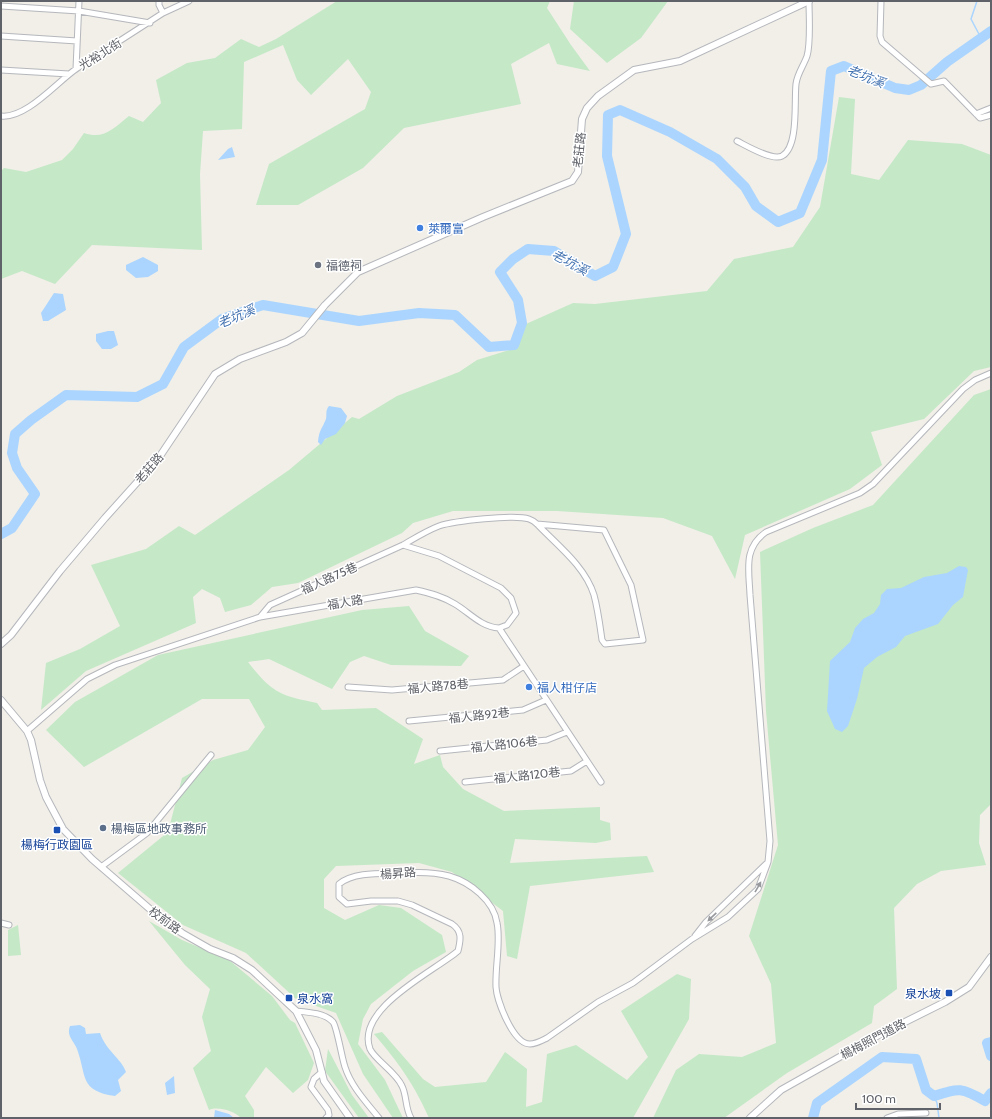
<svg xmlns="http://www.w3.org/2000/svg" width="992" height="1119" font-family="Cabin,'Noto Sans TC',sans-serif">
	<rect width="100%" height="100%" fill="#f1efe8"/>
	<path fill="#c5e8c7" d="M337,1H550L547,8L571,45L590,71L557,64L549,43L511,64L521,104L404,128L363,168L298,205H256L269,164L365,109L371,92L348,59L311,95L297,80L283,45L244,62L242,129L203,131L200,174L202,250L92,245L55,284L22,271L1,279V171L4,168L26,172L62,160L73,149L84,133C104,140 114,128 129,116L143,122L161,103L156,80L187,63L215,58L241,39L259,47L276,39Z
		M574,1H668L641,38L607,63L570,29Z
		M839,97L855,99L851,174L879,180L908,140L962,144L991,155V367L974,371L924,419L871,432L882,465L850,489L745,535L735,579L712,536L663,518L557,511H453L413,523L402,533L298,583L272,587L251,605L225,612L220,598L202,589L193,597L196,623L86,671L41,710L46,663L80,649L120,626L91,565L146,549L179,526L195,535L289,470L352,417L359,419L397,396L459,372L477,360L516,348L526,324L573,303L595,304L707,291L734,259L793,247L820,207Z
		M991,389V804L980,815L979,843L986,865L941,871L917,884L894,908L897,989L874,1006L872,1023L787,1073L724,1118H653L676,1070L699,1054L742,1057L776,1043L771,984L749,936L778,845L766,711L760,552L813,528L873,505L974,395Z
		M409,606L425,631L469,656L461,666L391,665L364,656L350,662L332,689L269,659L248,662C271,692 280,696 317,703L322,710L376,708L423,739L414,764L440,755L443,767L463,789L504,811L600,807V820L610,823L611,840L596,843L515,839L510,863L647,856L654,872L530,886L517,959L507,956L503,911L452,872L419,863L336,866L324,879V908L345,920L379,905L401,908L442,935L446,952L413,971L371,1004L363,1019L358,1044L385,1080L403,1118H393L363,1074L336,1013L296,999L246,953L183,925L118,873L168,832L182,778L213,760L248,750L265,727L249,699H202L84,767L46,730L75,702L158,655L362,610Z
		M149,921L182,940L229,960L272,996L290,1020L295,1023L314,1063L308,1080L293,1093L266,1067L245,1096L254,1110V1118H241C234,1111 218,1106 209,1110L193,1068L211,1051L202,1017L210,989L185,965Z
		M18,925L21,955L8,956V930Z
		M677,974L691,979L689,1019L633,1118H429C414,1084 398,1062 374,1034L382,1032L423,1079L435,1087L486,1082L505,1052L527,1069L526,1107L542,1102L547,1054L576,1045L627,1080L648,1057L621,1011Z
		M328,1049L352,1095L369,1118H359L325,1071Z"/>
	<path fill="#abd5fe" d="M232,147L235,157L218,160L228,149Z
		M143,257L158,265V271L148,277L136,278L126,270V265Z
		M54,293L63,294L66,310L48,321H43L41,313Z
		M108,331H114L118,345L111,349H102L96,341V334Z
		M329,406L341,408L347,416L345,423L336,434L325,439L321,445L318,442C319,430 322,429 326,419C327,414 325,411 329,406Z
		M959,566L966,567L968,570L963,597L953,605L938,624L905,636L896,647L877,657L864,668L857,699L848,726L842,732L835,729L827,711L830,661L850,642L855,628L863,619L874,613L880,604L881,595L887,589L901,588L924,577L947,573Z
		M80,1025L85,1028L86,1034L100,1033C106,1051 121,1058 126,1072L118,1080L121,1091L115,1096C79,1091 87,1076 77,1049C74,1041 66,1036 70,1026Z
		M174,1076L175,1093L167,1095L165,1083Z
		M215,1110L229,1114L234,1118H214Z"/>
	<g fill="none" stroke-linecap="round" stroke-linejoin="round">
		<path stroke="#abd5fe" stroke-width="1.5" d="M977,1L971,19L981,38
			M934,1096L937,1103L939,1118"/>
		<path stroke="#abd5fe" stroke-width="10" d="M1,534L12,528L35,494L17,468L12,453L15,434L31,420L66,395L137,397L163,384L184,347L222,319L263,305L359,321L419,313L455,315L489,347L514,345L522,323L518,300L500,272L513,259L528,249L554,251L595,276L613,267L626,234L607,156L608,115L620,110L670,132L717,159L745,187L756,206L778,222L800,213L822,160L831,71L844,66L895,88L909,90L921,85L947,62L991,31
			M991,1042L987,1043L991,1056
			M813,1118L817,1103L882,1057L916,1059L926,1090L934,1096C959,1088 961,1087 985,1101L991,1093"/>
		<defs>
			<path id="minor" d="M159,1V5L163,13
				M881,1L880,36L882,42L931,84L944,81L980,118L991,115
				M1,6L79,11L150,23
				M1,36L77,41
				M76,69L79,1
				M1,70L69,74
				M976,114L991,108
				M1,116C26,119 57,82 76,69L163,13L189,1
				M737,141C747,146 772,161 782,156C799,147 794,101 796,84C797,74 804,65 807,56C811,43 809,16 809,1
				M403,545L439,556L501,588L511,598L516,613L507,625L499,628
				M260,617L270,605L403,545C415,538 426,531 439,526C454,521 515,514 529,519C532,520 535,522 537,524C557,545 585,566 594,595C598,610 600,626 602,640L605,644L643,640L631,585L604,530L537,524
				M348,687L392,690L503,680L524,666
				M409,721L523,710L546,700
				M27,731L87,679L115,665L260,617L416,590C430,593 442,596 455,604C470,613 481,627 499,628L601,782
				M440,751L547,740L567,732
				M465,782L571,771L587,761
				M101,867L147,833L211,755
				M1,923L9,925
				M695,936L706,922L766,864
				M296,1011C308,1012 325,1013 333,1022C337,1027 342,1059 345,1067C351,1086 366,1102 379,1118
				M322,1072L314,1079L311,1087L328,1110L329,1115L326,1118
				M411,1118C405,1108 407,1096 402,1086C396,1072 375,1060 370,1049C355,1009 433,972 458,951C461,939 462,931 452,924L412,905L398,901H371L347,904L339,897V884C355,871 384,874 404,873C419,872 434,872 449,876C470,882 494,901 497,923C501,941 495,967 496,987C497,1001 513,1044 530,1044C536,1044 541,1041 547,1038L598,1002L633,983L692,939L728,917L758,889L768,862L770,841L750,595C749,570 743,548 766,532L860,493L873,484L963,389L975,380L991,373
				M887,1118L898,1114L926,1113"/>
			<path id="tertiary" d="M1,644L11,635L60,571L105,518L158,459L215,374L240,359L286,342L302,333L325,305L358,272L483,217L572,181L578,172L582,119L587,108L598,96L634,70L680,61L809,1
				M1,700L27,731L31,740L40,780L46,797L63,829L92,859L151,910L182,933L210,949L233,958L252,970L296,1011L316,1050L324,1081L350,1118
				M750,1118L781,1090L875,1037L945,1002L969,987L991,957"/>
		</defs>
		<use href="#minor" stroke="#b5b7bc" stroke-width="7"/>
		<use href="#tertiary" stroke="#b5b7bc" stroke-width="8"/>
		<use href="#minor" stroke="#fff" stroke-width="5"/>
		<use href="#tertiary" stroke="#fff" stroke-width="6"/>
	</g>
	<defs><path id="oneway-solid" d="M-6-.8H1V-3.2L6.5 0L1 3.2V.8H-6Z"/></defs>
	<g fill="#97999d">
		<use href="#oneway-solid" transform="translate(758 887) rotate(-60)"/>
		<use href="#oneway-solid" transform="translate(712 917) rotate(136)"/>
	</g>
	<g fill="#3f7fe0" stroke="#fff" stroke-width="1.5">
		<circle cx="420" cy="228" r="4"/>
		<circle cx="529" cy="687" r="4"/>
	</g>
	<circle fill="#6b7280" stroke="#fff" stroke-width="1.5" cx="318" cy="265" r="4"/>
	<circle fill="#5c6f8a" stroke="#fff" stroke-width="1.5" cx="103" cy="828" r="4"/>
	<g fill="#1a4fb4" stroke="#fff" stroke-width="1.5">
		<rect x="53" y="826" width="8" height="8" rx="2"/>
		<rect x="945" y="989" width="8" height="8" rx="2"/>
		<rect x="285" y="994" width="8" height="8" rx="2"/>
	</g>
	<g text-anchor="middle" dominant-baseline="central" stroke-width="3" stroke-linejoin="round" paint-order="stroke">
		<g font-size="12" fill="#5f6268" stroke="#fff">
			<text transform="translate(100 54) rotate(-32)">光裕北街</text>
			<text transform="translate(579 150) rotate(-84)">老莊路</text>
			<text transform="translate(149 468) rotate(-49)">老莊路</text>
			<text transform="translate(329 578) rotate(-24)">福人路75巷</text>
			<text transform="translate(345 602) rotate(-10)">福人路</text>
			<text transform="translate(438 686) rotate(-5)">福人路78巷</text>
			<text transform="translate(479 715) rotate(-6)">福人路92巷</text>
			<text transform="translate(504 744) rotate(-6)">福人路106巷</text>
			<text transform="translate(527 775) rotate(-6)">福人路120巷</text>
			<text transform="translate(398 873) rotate(-4)">楊昇路</text>
			<text transform="translate(165 920) rotate(36)">校前路</text>
			<text transform="translate(873 1039) rotate(-28)">楊梅照門道路</text>
		</g>
		<g font-size="12" fill="#366cbe" stroke="#fff" text-anchor="start">
			<text x="428" y="228">萊爾富</text>
			<text x="537" y="687">福人柑仔店</text>
		</g>
		<g font-size="12" fill="#5b616d" stroke="#fff" text-anchor="start">
			<text x="326" y="265">福德祠</text>
		</g>
		<g font-size="12" fill="#4e5e75" stroke="#fff" text-anchor="start">
			<text x="111" y="828">楊梅區地政事務所</text>
		</g>
		<g font-size="12" fill="#164399" stroke="#fff">
			<text x="57" y="844">楊梅行政園區</text>
			<text x="941" y="993" text-anchor="end">泉水坡</text>
			<text x="297" y="998" text-anchor="start">泉水窩</text>
		</g>
		<g font-size="13" font-style="italic" fill="#4574b2" stroke="#fff">
			<text transform="translate(866 76) rotate(22)">老坑溪</text>
			<text transform="translate(570 262) rotate(28)">老坑溪</text>
			<text transform="translate(236 316) rotate(-23)">老坑溪</text>
		</g>
	</g>
	<rect width="992" height="1119" fill="none" stroke="#5f6268" stroke-width="4"/>
	<path d="M856 1103v6h84v-6" fill="none" stroke="#5f6268" stroke-width="2"/>
	<text x="862" y="1103" font-size="12" fill="#5f6268" stroke="#ffffff" stroke-width="3" paint-order="stroke">100 m</text>
</svg>
